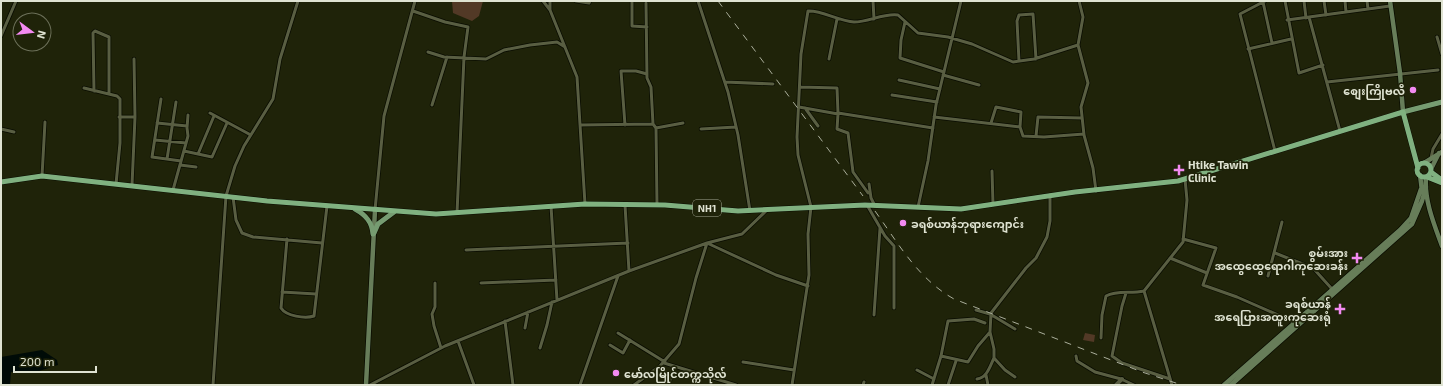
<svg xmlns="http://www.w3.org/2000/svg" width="1443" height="386" font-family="'Exo 2','Noto Sans Myanmar',sans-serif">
	<rect width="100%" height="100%" fill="#1f2309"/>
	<path fill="#523926" d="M452,1H483L479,16L472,21L453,13Z
		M1085,333L1095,335L1094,342L1083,340Z"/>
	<path fill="#000b07" d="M42,350L57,360L58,365L36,372H11L10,385H1V357Z"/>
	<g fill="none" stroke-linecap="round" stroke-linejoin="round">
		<defs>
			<path id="minor" d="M543,1L550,10
				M550,1V10L577,77L585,204
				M576,1L589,3L590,1
				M632,1V26L647,27
				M698,1L728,92L738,135L750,211
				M873,1L874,19
				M1079,1L1083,17L1078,45L1088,83L1081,107L1084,135L1093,168L1096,191
				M1265,1L1240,14L1275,151
				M1285,1L1299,73L1323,65
				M1304,1L1306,18
				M1324,1L1326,15
				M1345,1L1346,12
				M1367,1L1368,9
				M1263,2L1272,43
				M646,3L647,78L651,87L653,124L656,128L657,204
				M413,11L445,22L468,27L464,57L457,213
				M1309,17L1340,131
				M1287,20L1390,6
				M905,22L901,40L900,58L944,72
				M1,36L16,1
				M1437,37L1442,54
				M1248,49L1291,39
				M428,52L444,57L486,59L504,50L530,45L557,42L565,47
				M829,59L837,19
				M1019,61L1017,21L1019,15L1033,14L1036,59
				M943,75L979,85
				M899,80L940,89
				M725,82L773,84
				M1327,82L1438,70
				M800,87L837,88L838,113L933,128
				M84,88L117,96L120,99V143L116,184
				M94,91L93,33L95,31L109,37V94
				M892,95L937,102
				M161,99L152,157L181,161
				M432,105L447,57
				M799,107L838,114L837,129L848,133L853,172L868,193
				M805,108L818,126
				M210,113L249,134
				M119,117H135
				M934,117L1020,127
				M157,123L187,126
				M991,123L996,107L1021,112L1020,127L1023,136L1044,137L1084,134
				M580,125L653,124
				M625,125L621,71H636L647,74
				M656,128L683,123
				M1,129L14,132
				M701,129L736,127
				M1036,136L1038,117L1082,118
				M155,140L186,143
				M184,151L212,157L227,123
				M198,154L214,116
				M1431,158L1433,149L1442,134
				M167,159L176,102
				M180,165L196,167
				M992,171L993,204
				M42,176L45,122
				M869,184L871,198L875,206
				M132,185L135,117L134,59
				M173,190L188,136L187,128L188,115
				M233,197L236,220L242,233L253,237L322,243
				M625,205L629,271
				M867,205L885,236L894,246V308
				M551,206L557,300
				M918,207L928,161L936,105L961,1
				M375,210L384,116L415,1
				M287,239L281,308C286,316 305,319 314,316L327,206
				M1183,239L1216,248L1203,285L1237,297L1294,322
				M466,250L628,243
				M1275,253L1313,268L1332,289
				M1170,258L1207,273
				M1268,276L1282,222
				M435,283V307L432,314L434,326L441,348
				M481,283L556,280
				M282,292L316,294
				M1126,293L1122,306L1112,356L1122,363L1170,379
				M976,310L990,314L1015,329
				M874,315L880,228
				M505,321L513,385
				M525,328L528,312
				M990,332L994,349V358L1005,370L1015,377
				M618,333L665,362
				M1101,338L1102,315L1106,296C1117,290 1131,294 1144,291
				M458,341L474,385
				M610,345L623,353L630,340
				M540,348L547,325L552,302
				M941,356L968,362L978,346L990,332L991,313L1026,268L1036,258L1047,237L1050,221V195
				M1076,356L1077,361L1095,372L1121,379L1134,385
				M743,362L794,370
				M664,363L736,385
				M917,370L934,379
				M986,375L988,385
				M977,379C987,378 990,366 994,358
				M213,385L226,196L235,166L244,146L273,99L280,59L298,1
				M370,385L445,346L629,271L707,243L742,234L766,211
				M580,385L618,276
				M634,385L660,366L679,344L696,278L707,243L776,275L808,286
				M669,385L673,366
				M792,385L809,275L808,234L811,207L798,155L797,137L801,54L808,11C821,10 839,21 854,22C869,22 883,13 898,15L918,33L948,37L972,44L1013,62L1034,59L1078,45
				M863,385L864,382
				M932,385L941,356L948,321L974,319L985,323
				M948,385L956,361
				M1172,385L1144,291L1183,242L1187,200L1185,179"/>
			<path id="tertiary" d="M1116,385L1122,379"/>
			<path id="secondary" d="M1390,1L1400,73L1403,112
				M1424,163L1442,152
				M1431,169L1439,153
				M1420,175L1422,191
				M1426,177C1424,200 1434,224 1442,246
				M366,385L375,210
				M1224,385L1400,230L1411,218L1421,189
				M1231,385L1412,224L1422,201L1426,187"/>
			<path id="primary" d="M1403,112L1442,102
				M355,209C366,215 372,222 373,234
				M374,233L378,224L394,212"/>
			<path id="trunk" d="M1417 170a7 7 0 1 1 14 0a7 7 0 1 1-14 0Z
				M1431,172L1442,180
				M1427,177L1442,183
				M1,182L42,176L267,201L436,214L585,204L665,205L738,211L865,205L961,209L1075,192L1178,181L1403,112L1418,168"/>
		</defs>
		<use href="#minor" stroke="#090c00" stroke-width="4.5"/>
		<use href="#tertiary" stroke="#090c00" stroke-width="5.5"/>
		<use href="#secondary" stroke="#090c00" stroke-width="6"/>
		<use href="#primary" stroke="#090c00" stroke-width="6"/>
		<use href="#trunk" stroke="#090c00" stroke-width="6"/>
		<use href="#minor" stroke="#595e42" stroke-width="3"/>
		<use href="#tertiary" stroke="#595e42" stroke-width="4"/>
		<use href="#secondary" stroke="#677d59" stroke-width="4.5"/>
		<use href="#primary" stroke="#769c71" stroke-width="5"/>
		<use href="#trunk" stroke="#80b180" stroke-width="5"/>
		<path stroke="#aaae9b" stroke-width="1" stroke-dasharray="7 7" stroke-linecap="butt" d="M718,1L863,196
			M875,211C898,243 918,279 954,299L1142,372L1182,385"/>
	</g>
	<g fill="#f38af2" stroke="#1f2309" stroke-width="1.5">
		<circle cx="1413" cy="90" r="4"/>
		<path d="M1177 164h4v4h4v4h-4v4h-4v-4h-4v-4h4z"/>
		<circle cx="903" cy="223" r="4"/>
		<path d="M1355 252h4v4h4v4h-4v4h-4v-4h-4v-4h4z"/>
		<path d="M1338 303h4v4h4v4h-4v4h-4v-4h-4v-4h4z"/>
		<circle cx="616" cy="373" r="4"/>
	</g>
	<g text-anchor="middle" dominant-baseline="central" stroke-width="3.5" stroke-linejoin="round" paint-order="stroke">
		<rect fill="#1f2309" stroke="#a5a996" stroke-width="1" x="693" y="200" width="28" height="16" rx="3"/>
		<g font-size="10" font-weight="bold" fill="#dfe3d2">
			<text x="707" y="208">NH1</text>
		</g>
		<g font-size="11" font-weight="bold" fill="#dfe3d2" stroke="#1f2309" text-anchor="end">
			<text x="1405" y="90">စျေးကြိုဗလီ</text>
			<text x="1188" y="164" text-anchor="start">Htike Tawin<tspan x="1188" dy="13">Clinic</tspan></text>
			<text x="911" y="223" text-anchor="start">ခရစ်ယာန်ဘုရားကျောင်း</text>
			<text x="1348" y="252">စွမ်းအား<tspan x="1348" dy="13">အထွေထွေရောဂါကုဆေးခန်း</tspan></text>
			<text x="1331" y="303">ခရစ်ယာန်<tspan x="1331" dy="13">အရေပြားအထူးကုဆေးရုံ</tspan></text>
			<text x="624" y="373" text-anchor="start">မော်လမြိုင်တက္ကသိုလ်</text>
		</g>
	</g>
	<rect width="1443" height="386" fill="none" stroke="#dfe3d2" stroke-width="4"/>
	<g transform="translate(32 32) rotate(105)"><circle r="19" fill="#1f2309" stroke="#6c7059"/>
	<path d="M0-3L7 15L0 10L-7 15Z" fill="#f38af2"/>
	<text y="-6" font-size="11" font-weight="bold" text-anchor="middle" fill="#dfe3d2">N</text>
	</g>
	<path d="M14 366v6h82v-6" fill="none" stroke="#dfe3d2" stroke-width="2"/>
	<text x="20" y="366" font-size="12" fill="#dfe3d2" stroke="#1f2309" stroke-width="3" paint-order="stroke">200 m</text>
</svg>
